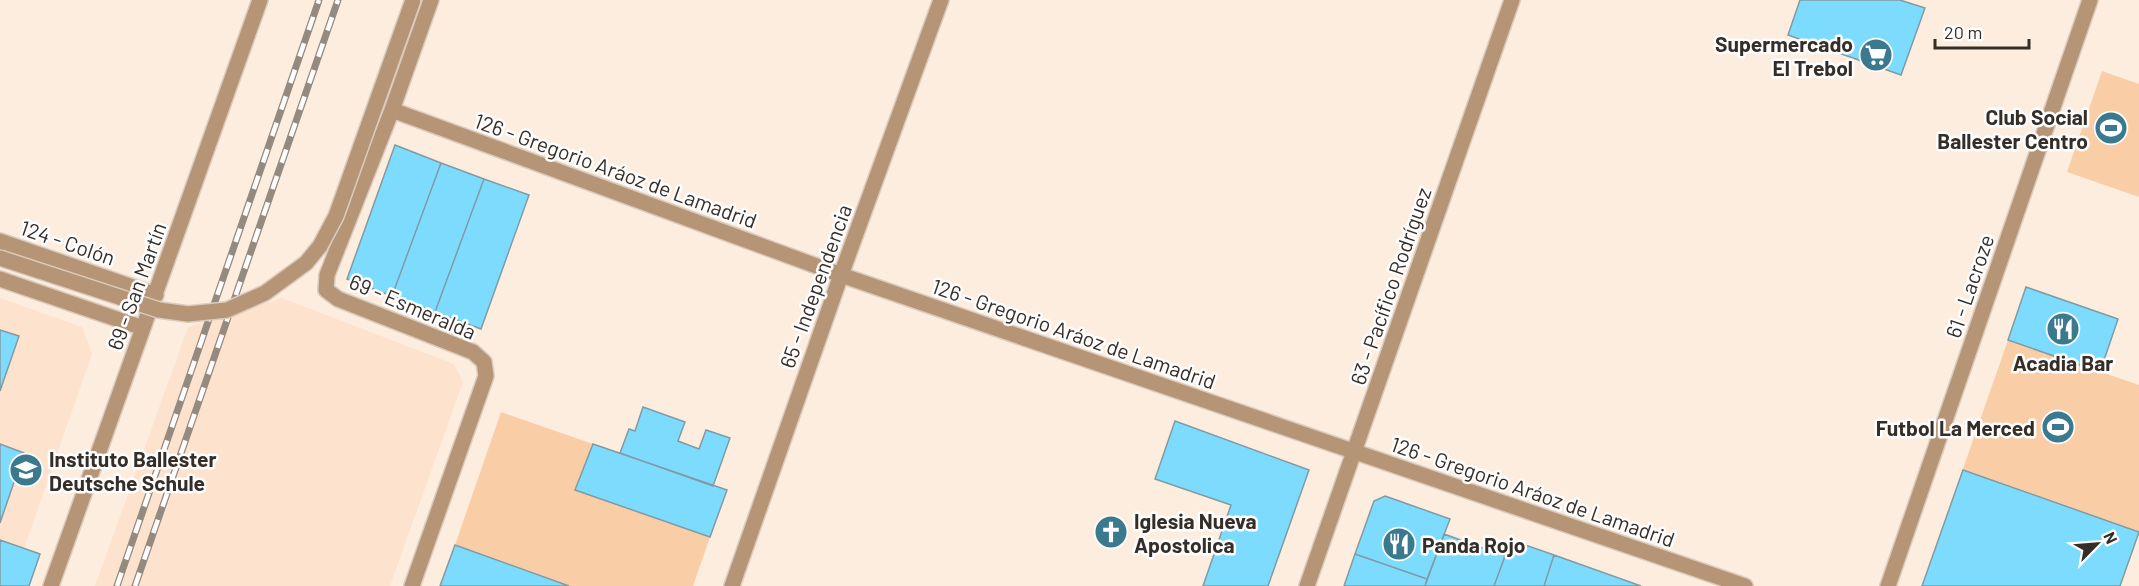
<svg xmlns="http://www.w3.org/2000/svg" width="2139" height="586" font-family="Barlow,sans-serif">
	<rect width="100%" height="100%" fill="#fdeddf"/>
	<path fill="#fde3cd" d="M0,298L82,327L92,354L11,586H0Z
		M282,298L454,364L463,382L390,586H95L188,327Z"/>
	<path fill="#f9cea7" d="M2102,71L2139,84V197L2067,172Z
		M2008,340L2139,385V533L2120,586H1922Z
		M501,412L593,444L575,490L710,537L693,586H569L455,545Z"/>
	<path fill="#7ddcfe" stroke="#819aa4" stroke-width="1.5" d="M1800,0H1900L1925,8L1901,75L1788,35Z
		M395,145L441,163L392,296L347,279Z
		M441,163L484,179L435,312L392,296Z
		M484,179L529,195L481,329L435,312Z
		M2026,287L2118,319L2100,372L2008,340Z
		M0,330L19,336L0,391Z
		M643,407L685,422L678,441L699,449L706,430L730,438L713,486L620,453L629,429L635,431Z
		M1175,421L1309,470L1268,586H1203L1231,505L1155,479Z
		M0,444L24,453L0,523Z
		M593,444L727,490L710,537L575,490Z
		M1963,470L2139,532L2120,586H1922Z
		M1385,496L1450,519L1427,579L1355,554L1374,501Z
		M1444,534L1505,556L1494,586H1425Z
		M0,540L40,554L29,586H0Z
		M1511,540L1554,555L1544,586H1494Z
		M455,545L569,586H440Z
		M1355,554L1427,579L1425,586H1344Z
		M1554,555L1641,586H1544Z"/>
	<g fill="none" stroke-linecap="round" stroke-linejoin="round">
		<defs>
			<path id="street" d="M392,110L841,275L1745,586
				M0,241L156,295
				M0,279L143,328
				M51,586L260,0
				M412,586L486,376L484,362L473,352L338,299L326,290L327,275L392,110L431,0
				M732,586L841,275L941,0
				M1307,586L1512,0
				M1888,586L2090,0"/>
		</defs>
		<use href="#street" stroke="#d9cbbe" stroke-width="18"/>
		<use href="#street" stroke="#b69577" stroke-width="15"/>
		<defs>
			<path id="rail" d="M117,586L319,0
				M135,586L338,0"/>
		</defs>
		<use href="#rail" stroke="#958a80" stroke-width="7"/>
		<use href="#rail" stroke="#fdfdfd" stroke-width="4.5" stroke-dasharray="14" stroke-linecap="butt"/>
		<defs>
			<path id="street-bridge" d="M0,258L159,310L188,314L227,310L265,293L306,263L320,246L336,216L413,0"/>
		</defs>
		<use href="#street-bridge" stroke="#d9cbbe" stroke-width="18" stroke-linecap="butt"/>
		<use href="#street-bridge" stroke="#b69577" stroke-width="15"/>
	</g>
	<defs>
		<symbol id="supermarket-disc" viewBox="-11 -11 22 22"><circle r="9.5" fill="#3b798e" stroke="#fdfdfd"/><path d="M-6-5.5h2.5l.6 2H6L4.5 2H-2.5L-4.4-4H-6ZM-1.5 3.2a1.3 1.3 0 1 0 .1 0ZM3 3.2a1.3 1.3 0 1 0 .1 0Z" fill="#fff"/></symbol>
		<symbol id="stadium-disc" viewBox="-11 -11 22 22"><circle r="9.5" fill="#3b798e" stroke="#fdfdfd"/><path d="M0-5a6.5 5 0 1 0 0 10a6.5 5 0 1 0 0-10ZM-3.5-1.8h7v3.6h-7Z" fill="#fff"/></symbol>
		<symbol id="restaurant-disc" viewBox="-11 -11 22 22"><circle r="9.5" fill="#3b798e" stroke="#fdfdfd"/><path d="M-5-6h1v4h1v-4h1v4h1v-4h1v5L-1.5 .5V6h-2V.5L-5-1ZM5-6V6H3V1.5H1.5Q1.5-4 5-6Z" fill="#fff"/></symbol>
		<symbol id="school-disc" viewBox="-11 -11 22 22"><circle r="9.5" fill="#3b798e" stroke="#fdfdfd"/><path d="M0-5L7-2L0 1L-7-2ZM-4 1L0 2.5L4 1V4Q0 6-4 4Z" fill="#fff"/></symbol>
		<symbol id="church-disc" viewBox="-11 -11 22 22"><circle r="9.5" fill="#3b798e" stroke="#fdfdfd"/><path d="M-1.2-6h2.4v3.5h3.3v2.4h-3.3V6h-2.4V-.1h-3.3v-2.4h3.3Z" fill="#fff"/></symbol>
	</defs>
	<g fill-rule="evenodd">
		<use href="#supermarket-disc" x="1857" y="36" width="38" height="38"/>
		<use href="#stadium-disc" x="2092" y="109" width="38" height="38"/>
		<use href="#restaurant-disc" x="2044" y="310" width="38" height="38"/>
		<use href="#stadium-disc" x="2039" y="408" width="38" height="38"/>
		<use href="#school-disc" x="7" y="451" width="38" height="38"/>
		<use href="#church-disc" x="1092" y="513" width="38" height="38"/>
		<use href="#restaurant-disc" x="1380" y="525" width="38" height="38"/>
	</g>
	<g text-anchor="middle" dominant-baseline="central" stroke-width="5" stroke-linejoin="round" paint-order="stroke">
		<g font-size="21" font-weight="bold" fill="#352e28" stroke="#fdfdfd" text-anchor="end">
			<text x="1853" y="43">Supermercado<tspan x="1853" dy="24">El Trebol</tspan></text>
			<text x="2088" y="116">Club Social<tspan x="2088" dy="24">Ballester Centro</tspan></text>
			<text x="2063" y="362" text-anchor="middle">Acadia Bar</text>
			<text x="2035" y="427">Futbol La Merced</text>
			<text x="49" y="458" text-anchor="start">Instituto Ballester<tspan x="49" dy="24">Deutsche Schule</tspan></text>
			<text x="1134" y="520" text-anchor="start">Iglesia Nueva<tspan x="1134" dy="24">Apostolica</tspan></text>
			<text x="1422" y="544" text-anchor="start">Panda Rojo</text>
		</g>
		<g font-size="21" fill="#352e28" stroke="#fdfdfd">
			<text transform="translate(616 170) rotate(20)">126 - Gregorio Aráoz de Lamadrid</text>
			<text transform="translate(68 242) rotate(19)">124 - Colón</text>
			<text transform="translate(136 286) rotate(-70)">69 - San Martín</text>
			<text transform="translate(815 286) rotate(-70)">65 - Independencia</text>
			<text transform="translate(1390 286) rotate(-71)">63 - Pacífico Rodríguez</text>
			<text transform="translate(1969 286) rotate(-71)">61 - Lacroze</text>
			<text transform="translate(413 306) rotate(23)">69 - Esmeralda</text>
			<text transform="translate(1074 333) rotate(19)">126 - Gregorio Aráoz de Lamadrid</text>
			<text transform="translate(1533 491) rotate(19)">126 - Gregorio Aráoz de Lamadrid</text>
		</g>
	</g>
	<g transform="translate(2097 544) rotate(65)" stroke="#fdfdfd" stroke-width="4.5" paint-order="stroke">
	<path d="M0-4.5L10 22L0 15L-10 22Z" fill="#352e28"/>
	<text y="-9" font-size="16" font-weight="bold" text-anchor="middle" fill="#352e28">N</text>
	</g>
	<path d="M1935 39v9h94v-9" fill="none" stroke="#352e28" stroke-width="3"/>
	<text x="1944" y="39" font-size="18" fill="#352e28" stroke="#fdfdfd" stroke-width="4.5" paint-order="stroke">20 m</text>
</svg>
